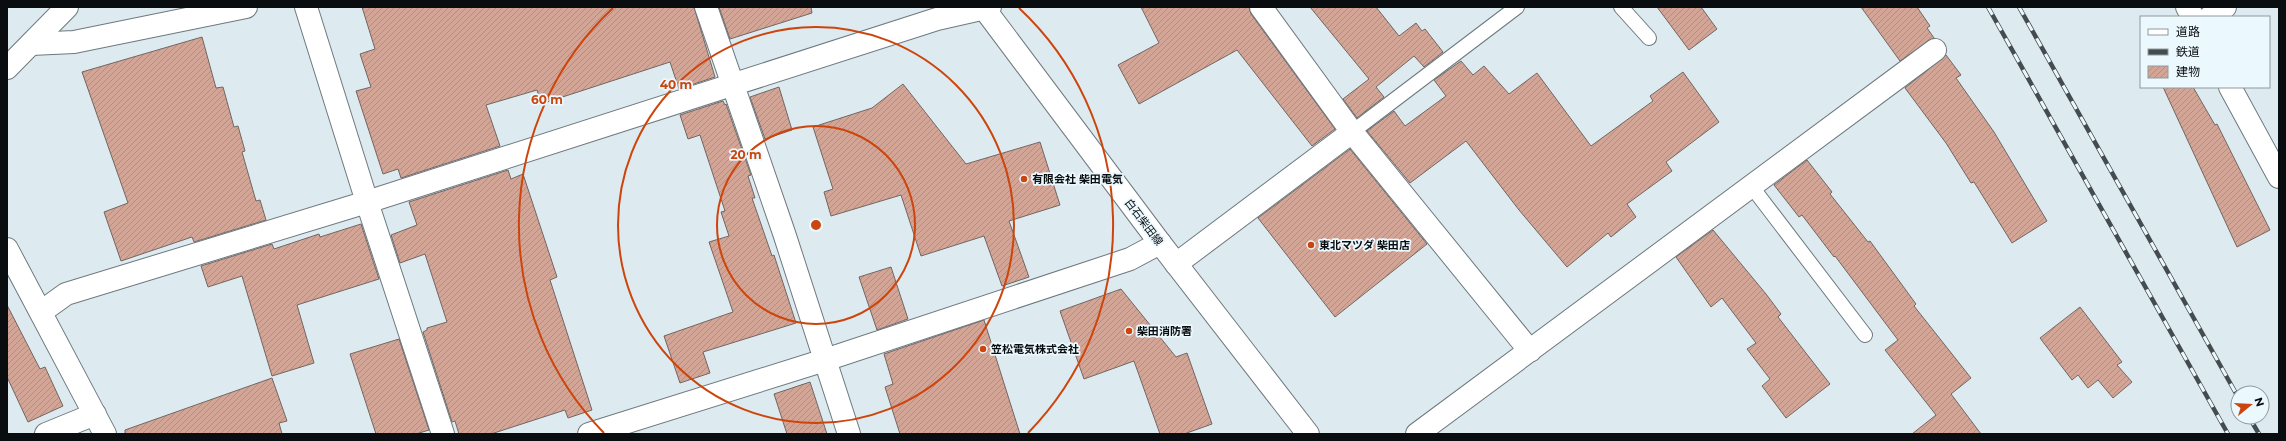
<svg xmlns="http://www.w3.org/2000/svg" width="2286" height="441" font-family="Montserrat,'Noto Sans JP',sans-serif">
	<defs>
		<pattern id="building-hatch" width="6" height="6" patternUnits="userSpaceOnUse"><rect width="6" height="6" fill="#d3a596"/><path d="M-1 1l2-2M0 6l6-6M5 7l2-2" fill="none" stroke="#b48d80"/></pattern>
	</defs>
	<rect width="100%" height="100%" fill="#ddebf1"/>
	<path fill="url(#building-hatch)" stroke="#726662" d="M362,7H694L715,77L679,89L670,62L541,104L537,90L486,105L500,146L401,178L398,169L383,174L356,91L371,87L360,54L375,49Z
		M719,7H811L812,13L730,39Z
		M1141,7H1249L1251,14L1335,129L1312,146L1237,50L1139,104L1118,65L1159,43Z
		M1310,7H1376L1399,36L1416,23L1422,31L1425,29L1443,52L1424,67L1414,56L1376,87L1384,97L1357,118L1343,99L1369,79Z
		M1657,7H1701L1717,29L1689,50Z
		M1861,7H1917L1930,26L1927,28L1934,38L1900,61Z
		M202,37L216,88L223,87L234,127L238,126L245,151L242,152L256,201L260,200L266,220L194,242L192,237L121,261L104,212L128,203L82,72Z
		M1946,55L1961,75L1956,78L1994,132L2047,221L2012,243L1974,182L1971,183L1946,143L1905,88Z
		M1461,61L1473,75L1484,66L1509,94L1537,73L1591,146L1653,101L1650,96L1683,72L1719,122L1666,162L1672,171L1627,204L1636,217L1611,237L1608,233L1567,267L1519,210L1466,141L1410,183L1367,131L1394,111L1405,126L1446,96L1434,80Z
		M903,84L966,164L1040,142L1060,205L1009,221L1029,277L1002,286L984,236L921,256L901,195L831,216L824,192L833,189L813,127L872,108Z
		M779,87L792,130L765,139L750,97Z
		M2163,87H2193L2215,125L2217,124L2270,230L2237,247Z
		M723,101L725,105L726,104L751,175L748,176L755,198H752L772,256L774,255L796,323L703,352L710,373L680,383L664,336L733,312L709,242L729,236L721,212L725,211L700,135L688,139L680,115Z
		M1350,149L1427,244L1335,317L1258,218Z
		M1807,160L1832,192L1830,194L1868,242L1870,241L1916,304L1914,306L1971,378L1951,394L1981,434H1912L1936,415L1885,350L1898,340L1835,256L1834,257L1802,215L1799,217L1774,185Z
		M508,170L511,179L523,174L557,277L550,280L592,410L568,418L565,410L491,434H459L455,421L452,422L423,332L427,330V328L447,322L425,254L400,263L391,235L417,225L409,202Z
		M361,224L379,279L297,305L314,363L272,376L242,276L208,287L201,266L272,244L274,249L319,234L320,237Z
		M1713,230L1766,294L1781,314L1778,317L1830,384L1786,418L1762,386L1770,379L1747,349L1756,343L1722,298L1711,307L1676,257Z
		M891,267L908,319L877,330L859,277Z
		M1121,289L1176,357L1187,353L1212,424L1184,434H1160L1134,361L1084,379L1060,311Z
		M7,305L40,369L45,367L63,406L28,422L7,377Z
		M2080,307L2122,362L2117,365L2132,382L2113,398L2098,380L2088,388L2078,375L2072,380L2040,338Z
		M984,320L1020,434H900L885,387L893,384L884,354Z
		M399,339L429,430L416,434H376L350,354Z
		M272,378L287,421L279,423L282,434H125V430Z
		M810,382L827,434H787L774,394Z"/>
	<g fill="none" stroke-linecap="round" stroke-linejoin="round">
		<defs>
			<path id="lane" d="M1621,7L1649,38
				M1352,132L1517,7
				M1752,187L1865,335"/>
			<path id="street" d="M306,7L367,202L443,434
				M706,7L784,233L849,434
				M1261,7L1352,132L1530,351
				M2187,7L2193,17
				M2210,17L2225,7
				M31,44L74,42L246,7
				M2230,87L2279,177
				M7,249L105,434
				M1176,264L1352,132
				M41,312L66,294L367,202L937,19L990,7
				M46,434L95,414
				M589,434L825,360L1130,259L1160,243
				M1417,434L1935,50"/>
			<path id="secondary" d="M7,68L67,7"/>
			<path id="primary" d="M983,7L1160,243L1308,434"/>
		</defs>
		<use href="#lane" stroke="#6e797f" stroke-width="16"/>
		<use href="#street" stroke="#6e797f" stroke-width="24"/>
		<use href="#secondary" stroke="#6e797f" stroke-width="24"/>
		<use href="#primary" stroke="#6e797f" stroke-width="24"/>
		<use href="#lane" stroke="#fff" stroke-width="14"/>
		<use href="#street" stroke="#fff" stroke-width="22"/>
		<use href="#secondary" stroke="#fff" stroke-width="22"/>
		<use href="#primary" stroke="#fff" stroke-width="22"/>
		<defs>
			<path id="rail" d="M1988,7L2228,434
				M2019,7L2238,397
				M2249,417L2259,434"/>
		</defs>
		<use href="#rail" stroke="#454c4f" stroke-width="4.5"/>
		<use href="#rail" stroke="#ebf8fe" stroke-width="3" stroke-dasharray="9" stroke-linecap="butt"/>
	</g>
	<g fill="none" stroke="#cc450c" stroke-width="2">
		<circle cx="816" cy="225" r="99"/>
		<circle cx="816" cy="225" r="198"/>
		<path d="M604 433A297 297 0 0 1 613 8M1019 8A297 297 0 0 1 1028 433"/>
	</g>
	<g fill="#cc450c" stroke="#ebf8fe" stroke-width="1.5">
		<circle cx="1024" cy="179" r="4"/>
		<circle cx="1311" cy="245" r="4"/>
		<circle cx="1129" cy="331" r="4"/>
		<circle cx="983" cy="349" r="4"/>
	</g>
	<g text-anchor="middle" dominant-baseline="central" stroke-width="3.5" stroke-linejoin="round" paint-order="stroke">
		<g font-size="11" font-weight="bold" fill="#090d0f" stroke="#ebf8fe" text-anchor="start">
			<text x="1032" y="179">有限会社 柴田電気</text>
			<text x="1319" y="245">東北マツダ 柴田店</text>
			<text x="1137" y="331">柴田消防署</text>
			<text x="991" y="349">笠松電気株式会社</text>
		</g>
		<g font-size="11" fill="#090d0f" stroke="#ebf8fe">
			<text transform="translate(1144 222) rotate(53)">白石柴田線</text>
		</g>
	</g>
	<circle cx="816" cy="225" r="6" fill="#cc450c" stroke="#ebf8fe" stroke-width="2"/>
	<g font-size="12" text-anchor="middle" font-weight="bold" fill="#cc450c" stroke="#ebf8fe" stroke-width="3.5" stroke-linejoin="round" paint-order="stroke">
		<text x="676" y="89">40 m</text>
		<text x="547" y="104">60 m</text>
		<text x="746" y="159">20 m</text>
	</g>
	<rect width="2286" height="441" fill="none" stroke="#090d0f" stroke-width="16"/>
	<rect x="2140" y="16" width="130" height="72" fill="#ebf8fe" stroke="#919a9e"/>
	<rect x="2148" y="29" width="20" height="6" fill="#ffffff" stroke="#919a9e"/>
	<text x="2176" y="36" font-size="12" fill="#090d0f">道路</text>
	<rect x="2148" y="49" width="20" height="6" fill="#454c4f" stroke="#919a9e"/>
	<text x="2176" y="56" font-size="12" fill="#090d0f">鉄道</text>
	<rect x="2148" y="66" width="20" height="12" fill="url(#building-hatch)" stroke="#919a9e"/>
	<text x="2176" y="76" font-size="12" fill="#090d0f">建物</text>
	<g transform="translate(2250 405) rotate(72)"><circle r="19" fill="#ebf8fe" stroke="#919a9e"/>
	<path d="M0-3L7 15L0 10L-7 15Z" fill="#cc450c"/>
	<text y="-6" font-size="11" font-weight="bold" text-anchor="middle" fill="#090d0f">N</text>
	</g>
</svg>
